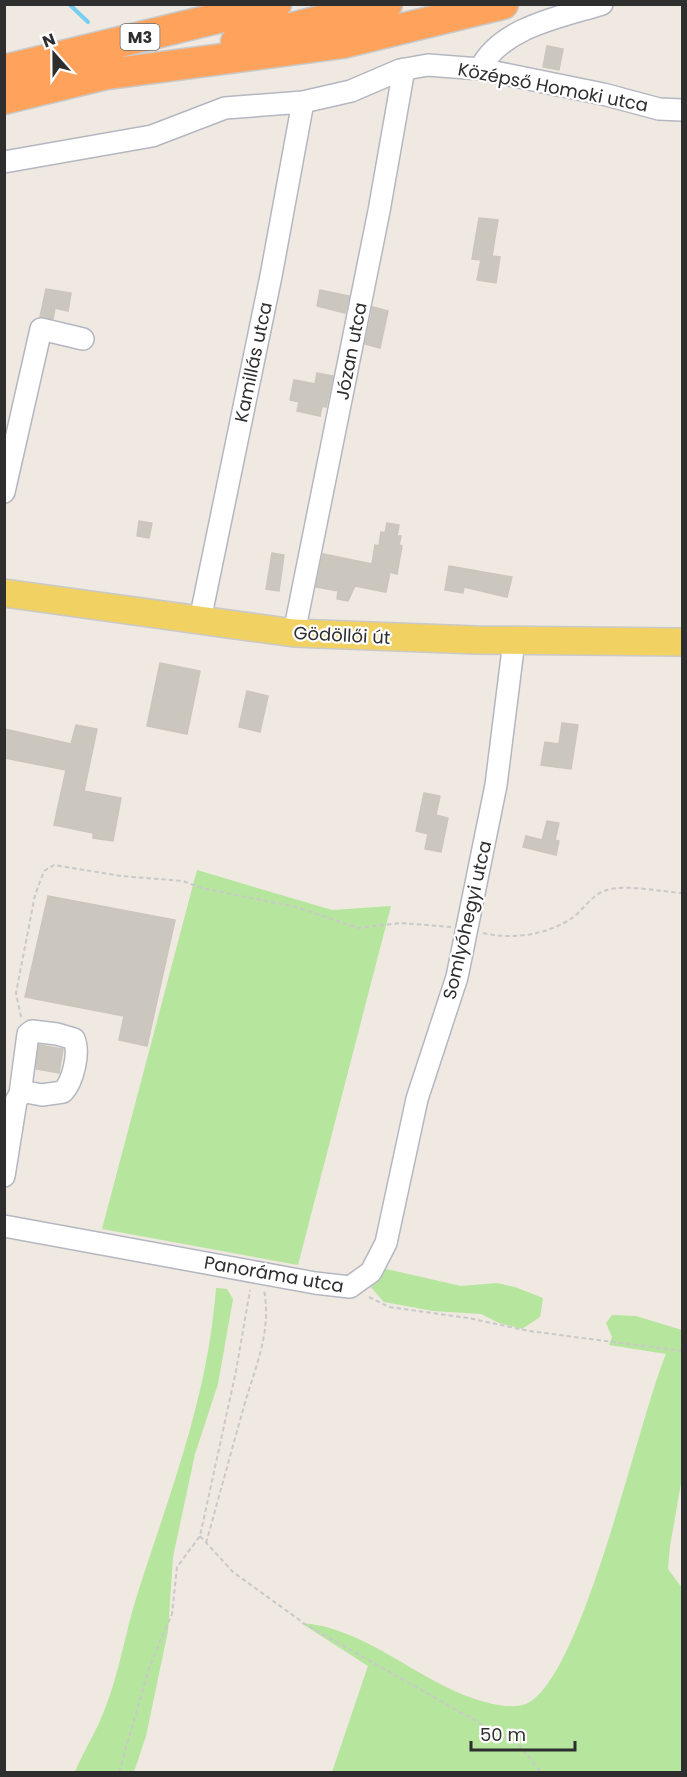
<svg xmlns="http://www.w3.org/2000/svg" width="687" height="1777" font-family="Poppins,sans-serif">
	<rect width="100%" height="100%" fill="#efe9e1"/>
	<path fill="#b6e59e" d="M197,870L332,910L391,906L298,1265L102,1229Z
		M382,1268L461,1286L497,1283L515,1287L543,1298L540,1317L522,1329L499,1323L481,1314L433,1311L384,1302L368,1284Z
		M216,1288L227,1289L233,1299L218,1384L195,1454L173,1557L168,1631L146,1736L134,1772H75C84,1750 98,1729 106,1706C120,1670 126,1629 138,1592C171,1490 208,1396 216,1288Z
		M612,1315L636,1316L682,1330V1478L670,1546L668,1569L682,1588V1772H332L368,1666L301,1623C364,1627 415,1679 475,1699C490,1704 514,1710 528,1703C584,1673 638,1421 666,1354L609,1345L612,1337L606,1323Z"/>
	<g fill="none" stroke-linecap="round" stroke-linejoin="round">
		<path stroke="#75cff0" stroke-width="4" d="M69,4L88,22"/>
	</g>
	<path fill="#cbc7bf" stroke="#cbc5ba" stroke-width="1.5" d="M547,46L563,49L559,70L543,67Z
		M479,218L498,220L492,256L500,257L496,283L477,280L481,260L472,259Z
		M46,289L71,293L68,311L55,308L53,319L40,317Z
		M320,290L349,296L345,313L317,306Z
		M373,307L388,311L380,348L365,344Z
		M317,373L333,376L326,407L322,406L320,416L297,411L299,402L290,400L294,380L315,384Z
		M139,521L152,523L149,538L137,536Z
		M387,523L399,525L397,536H401L399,545L402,546L397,574L390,572L386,592L355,586L348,601L337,599L338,591L316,587L323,554L372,564L375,545L379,546L381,532L385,533Z
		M272,553L284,555L279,591L266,589Z
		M449,566L512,577L507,597L464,587L463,593L445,590Z
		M160,663L200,671L187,734L147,726Z
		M247,691L268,696L260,732L239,727Z
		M562,723L578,725L571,769L541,765L545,742L559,744Z
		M76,725L97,729L84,791L121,798L113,841L93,838V833L54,825L66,770L4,758V729L71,744Z
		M424,793L440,796L436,815L448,818L441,852L425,849L428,834L416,831Z
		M547,821L559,823L555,840L559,841L556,855L523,847L526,836L542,840Z
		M48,896L175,920L147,1046L119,1040L124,1016L25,997Z
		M39,1045L63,1049L59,1073L36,1069Z"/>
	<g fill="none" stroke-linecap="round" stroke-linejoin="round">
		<defs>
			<path id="minor" d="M480,69C501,27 561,17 602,4
				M4,162L152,136L225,108L303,102L351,91L400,70L428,65L480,69L603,94L659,109L682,110
				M4,492L41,329L83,339
				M200,620L271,276L303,102
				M294,633L379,211L404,69
				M4,1176L16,1101L20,1094L28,1034L32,1031L57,1034L74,1039C80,1053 73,1081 63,1092L42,1095L21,1091
				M4,1226L315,1283L350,1287L371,1272L386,1243L417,1099L457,977L496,785L514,641"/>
			<path id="major" d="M4,593L294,633L475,640L682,642"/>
			<path id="highway" d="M236,42L387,4
				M4,70L276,4
				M101,75L343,43L503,4
				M4,99L119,71"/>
		</defs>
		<use href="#minor" stroke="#b4b7c1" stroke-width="24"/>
		<use href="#major" stroke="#c9c9c9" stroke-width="30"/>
		<use href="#highway" stroke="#c9c9c9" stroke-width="33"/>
		<path stroke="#c9c9c9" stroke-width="2" stroke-dasharray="4.5 3" stroke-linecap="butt" d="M483,933C512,940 547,935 572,918C583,910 591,896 604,891C622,883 662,892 682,893
			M21,1017L16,993L35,895L44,871L54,865L121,876L183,881L201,888L296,907L358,928L401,923L451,927
			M369,1297L389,1307L468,1318L529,1331L682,1351
			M200,1536L233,1572L305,1624L520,1746L541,1772
			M206,1543C219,1497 231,1452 244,1406C255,1368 272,1331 264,1290
			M119,1772L149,1668L172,1614L177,1567L200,1536L236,1371L250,1290"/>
		<use href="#minor" stroke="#fff" stroke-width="21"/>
		<use href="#major" stroke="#f2d163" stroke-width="27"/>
		<use href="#highway" stroke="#ffa35c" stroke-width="30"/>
	</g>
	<g text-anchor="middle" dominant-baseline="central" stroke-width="4.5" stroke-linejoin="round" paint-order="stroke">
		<rect fill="#fff" stroke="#6d6d6d" stroke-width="1.5" x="120.5" y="24" width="39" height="26" rx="4.5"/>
		<g font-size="16" font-weight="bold" fill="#2e2e2e">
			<text x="140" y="37">M3</text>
		</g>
		<g font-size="18" fill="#2e2e2e" stroke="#fff">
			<text transform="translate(553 87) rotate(11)">Középső Homoki utca</text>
			<text transform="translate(351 351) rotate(-79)">Józan utca</text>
			<text transform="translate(253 362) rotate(-78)">Kamillás utca</text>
			<text transform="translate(342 635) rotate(3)">Gödöllői út</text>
			<text transform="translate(467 920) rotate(-77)">Somlyóhegyi utca</text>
			<text transform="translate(274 1274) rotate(10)">Panoráma utca</text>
		</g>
	</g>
	<rect width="687" height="1777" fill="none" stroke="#2e2e2e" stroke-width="12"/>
	<g transform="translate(54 54) rotate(339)" stroke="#ffffff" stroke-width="4.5" paint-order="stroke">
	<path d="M0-4.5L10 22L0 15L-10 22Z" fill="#2e2e2e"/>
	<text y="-9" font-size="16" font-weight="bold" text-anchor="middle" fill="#2e2e2e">N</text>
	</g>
	<path d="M471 1741v9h104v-9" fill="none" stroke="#2e2e2e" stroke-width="3"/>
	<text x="480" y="1741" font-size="18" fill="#2e2e2e" stroke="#ffffff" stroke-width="4.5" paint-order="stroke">50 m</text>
</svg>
